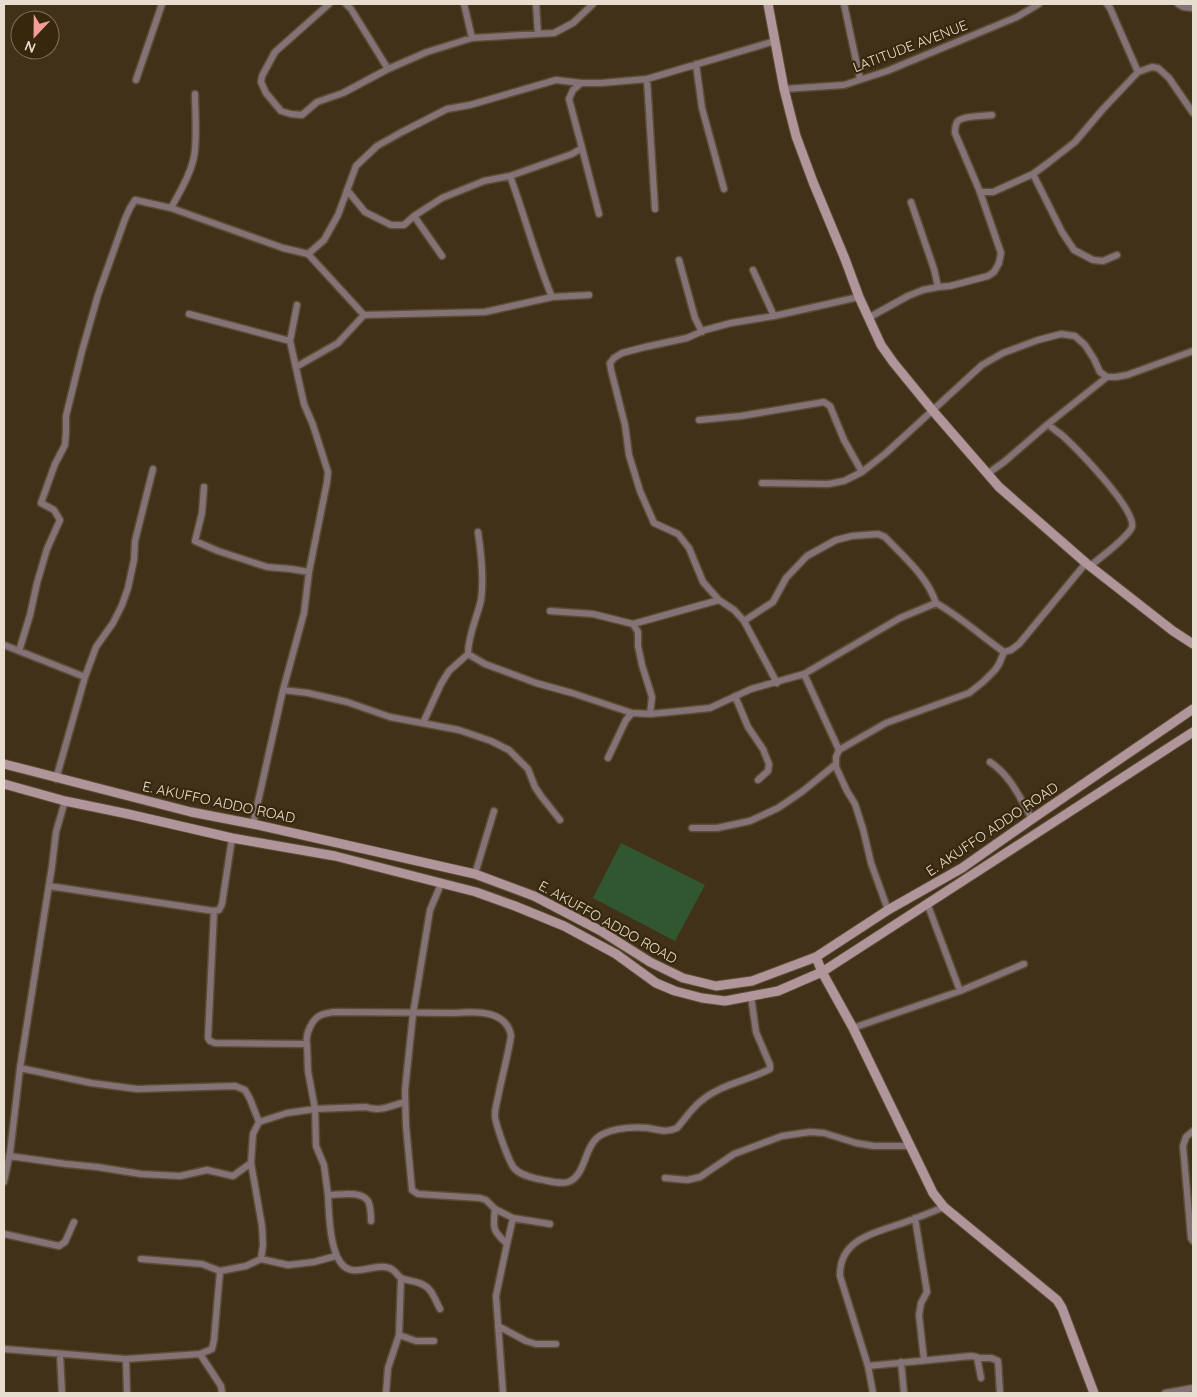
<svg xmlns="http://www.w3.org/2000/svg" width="1197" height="1397" font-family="Quicksand,sans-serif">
	<rect width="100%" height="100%" fill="#413118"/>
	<path fill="#315731" d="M621,843L705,885L675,941L593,898Z"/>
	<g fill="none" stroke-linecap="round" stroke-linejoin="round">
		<defs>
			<path id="street" d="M329,4L275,52L262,76L261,82L266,93L281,111L291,114L302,115L317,102L343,93L388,69L427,52L472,38L554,33L573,23L593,4
				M346,4L351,9L388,69
				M464,4L472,38
				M536,4L538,34
				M844,4L860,79
				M1107,4L1110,8L1138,72
				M1178,4L1183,7L1193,8
				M696,64L702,108L724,189
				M647,79L655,209
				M136,80L162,4
				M784,89L844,85L887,71L1017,17L1039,4
				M582,148L599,214
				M1033,174L1062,232L1074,250L1093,260L1103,261L1117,255
				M510,176C525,216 535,257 552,297
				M347,190L365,212L391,225H404L414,216L442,198L484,181L510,176L572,154L582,148L569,99L573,90L581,83
				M980,192L955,133C955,129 955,124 958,121C963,116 984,116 992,115
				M911,202L934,269L938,287
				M171,208C179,193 189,178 193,161C198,145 195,112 195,94
				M414,216L442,256
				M308,254L324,240L338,215L356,166L377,146L402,132L447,109L470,105L556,80L581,83H601L647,79L775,41
				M679,260L695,318L702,332
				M753,270L774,316
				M189,314L290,341L304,404L313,425L328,472L327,482L309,572L304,613L283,690L253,824
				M363,315L485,312L552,297L589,295
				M868,318L908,296L923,290L938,287L950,286L988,276L994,272L999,263L1001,253L980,192H993L1033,174L1048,163L1075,142L1103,109L1138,72L1152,67L1158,68L1169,78L1193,113
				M290,341L297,305
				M699,420L741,416L824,402L830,406L844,440L862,472
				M1048,424L1107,377
				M987,474L1004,462L1048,424C1053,429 1058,432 1063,436C1077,449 1136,509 1132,527C1129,536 1099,559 1090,566
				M762,483L828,484L844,481L862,472L886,453L982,365L1003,353L1038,340L1061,334L1075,336L1085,345L1094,359L1100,372L1107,377H1116L1127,375L1193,351
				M204,487L202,513L195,541L218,551L267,567L291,569L309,572
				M478,532C481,552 484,580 481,600C477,618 468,635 468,654L485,664L536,683L572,693L632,713L650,714L691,710L710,708L751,689L804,674L900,618L936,603
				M936,603C961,617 981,636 1004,652
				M550,611L593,614L633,624L719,600
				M744,621L773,602L786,578L807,556L836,540L852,536L878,534L885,537C904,557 927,576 936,603
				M633,624L638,632V646L642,665L652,697L650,714
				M4,645L85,677
				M19,651L30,615L37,583L47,549L60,520L54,510L41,503L55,464L65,445L66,432V416L82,351L98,295L125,219L130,208L135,200L171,208L283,248L308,254L364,315L338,343L296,367
				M804,674L839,750
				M777,683L744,621L734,610L719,600L703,582L689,548L678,534L654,523L640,491L629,455L625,425L611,370L610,363L614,358L622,353L645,347L687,338L705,330L731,323L774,316L859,297
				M283,690L308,693L347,702L390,717L459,730L491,741L509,750L528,769L535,787L541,796L560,820
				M735,696L748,727L763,749L769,764L768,771L758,780
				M423,723L441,684L449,671L468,654
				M839,750L886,723L969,693L983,682L995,670L999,664L1004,652L1011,650L1019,644L1086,563
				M839,750L836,757V767L847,791L855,804L863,829L871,863L888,910
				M608,758L626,720L632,713
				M990,762C1011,776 1020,798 1032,819
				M56,779L85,677L96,647L113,623L122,605L128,588L134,560L135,541L153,469
				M692,828H717L750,821L778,808L803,791L836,764
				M475,874L494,811
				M441,884L430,910L413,1014L405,1090L406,1126L412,1190L418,1194L480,1198L486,1200L495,1209C493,1228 492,1230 507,1244L496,1296L503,1393
				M49,886L214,911L219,910L222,904L232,838
				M927,903L960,991
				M214,911L208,1038L210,1041L215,1043L307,1044
				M853,1028L960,991L1024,964
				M20,1068L91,1083L137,1089L235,1086L245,1090L250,1099L259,1122
				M1193,1131L1186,1137L1183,1146L1191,1238L1193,1241
				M9,1156L66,1164L97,1167L141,1174L180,1176L207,1170L233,1176L251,1163
				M665,1178L687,1180L700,1177L734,1154L782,1136L810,1132L824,1133L856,1143L874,1146H911
				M4,1182L10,1153L20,1068L52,866L56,832L65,801
				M328,1195C329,1213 329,1267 352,1270C365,1272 382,1262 393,1270C396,1272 398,1276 401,1278C405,1280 412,1281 416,1282C432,1286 433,1296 440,1309
				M495,1209L513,1218L550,1224
				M915,1218L927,1292L921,1303L919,1315L924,1360
				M371,1221C371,1215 371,1207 368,1201C361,1190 339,1195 328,1195L324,1165L316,1146L315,1109L308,1071L307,1044C305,1034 312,1019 321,1015C325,1013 329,1013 334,1012L455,1013C475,1011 507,1010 511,1036C508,1055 503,1073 499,1092C498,1099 495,1107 495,1114C494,1121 509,1162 514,1168C520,1175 530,1177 538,1179C547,1180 559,1185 568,1182C587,1176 583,1143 603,1134C616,1128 634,1127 648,1128C659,1130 667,1133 677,1128C685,1119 692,1108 701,1101C721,1084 747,1081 770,1069V1065L756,1032L751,996
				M4,1234L59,1246L65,1242L74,1222
				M507,1244L513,1218
				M141,1259L202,1264L220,1271
				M261,1259L288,1265L314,1262L336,1256
				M498,1326L526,1341L536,1344H556
				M399,1335L416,1341H434
				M4,1349L126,1359L200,1354L212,1349L214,1340L220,1271L246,1266L261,1259L263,1245L262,1226L251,1163L253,1134L259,1122L287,1113L315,1109L366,1107C380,1112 390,1106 405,1102
				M200,1354L221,1386L222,1393
				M60,1355L62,1393
				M977,1358H991L998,1361L1000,1393
				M126,1359L127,1393
				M901,1362L904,1393
				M868,1366L971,1356L977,1357L981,1378
				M386,1393L388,1368L399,1335L401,1278
				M873,1393L868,1366L840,1276C839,1240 873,1233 900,1224C915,1219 929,1213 944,1207
				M1165,1393L1193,1388"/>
			<path id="secondary" d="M768,4L784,89L796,136L813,182L845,259L859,297L881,345L893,362L933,411L999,487L1086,563L1173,631L1193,644
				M4,764L191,812L253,824L475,874L534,896L601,931L650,962L683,978L716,986L752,981L816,957L888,910L962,868L1032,819L1193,709
				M4,784L65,801L128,814L232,838L335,856L476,892L515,906L564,926L616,954L656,983L675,991L702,998L725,1001L778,991L822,972L1193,732
				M816,957L822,972L853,1028L933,1193L944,1207L1057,1300L1062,1308L1094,1393"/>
		</defs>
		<use href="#street" stroke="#5c4d35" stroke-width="9"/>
		<use href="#secondary" stroke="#5c4d35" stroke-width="11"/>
		<use href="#street" stroke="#837376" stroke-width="6"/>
		<use href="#secondary" stroke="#b0969b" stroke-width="9"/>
	</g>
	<g text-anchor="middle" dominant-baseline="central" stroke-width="4.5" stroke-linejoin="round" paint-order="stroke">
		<g font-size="14" fill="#e8decf" stroke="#36270d">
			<text transform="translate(910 46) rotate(-21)">LATITUDE AVENUE</text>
			<text transform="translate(219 802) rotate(12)">E. AKUFFO ADDO ROAD</text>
			<text transform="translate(992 829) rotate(-34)">E. AKUFFO ADDO ROAD</text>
			<text transform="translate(608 922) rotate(29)">E. AKUFFO ADDO ROAD</text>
		</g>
	</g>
	<rect width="1197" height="1397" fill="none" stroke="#e8decf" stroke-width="10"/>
	<g transform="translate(35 35) rotate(202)"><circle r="24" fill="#36270d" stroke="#7d705b"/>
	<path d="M0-4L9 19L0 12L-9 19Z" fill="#f59c96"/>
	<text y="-8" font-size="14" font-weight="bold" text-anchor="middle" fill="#e8decf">N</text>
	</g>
</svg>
